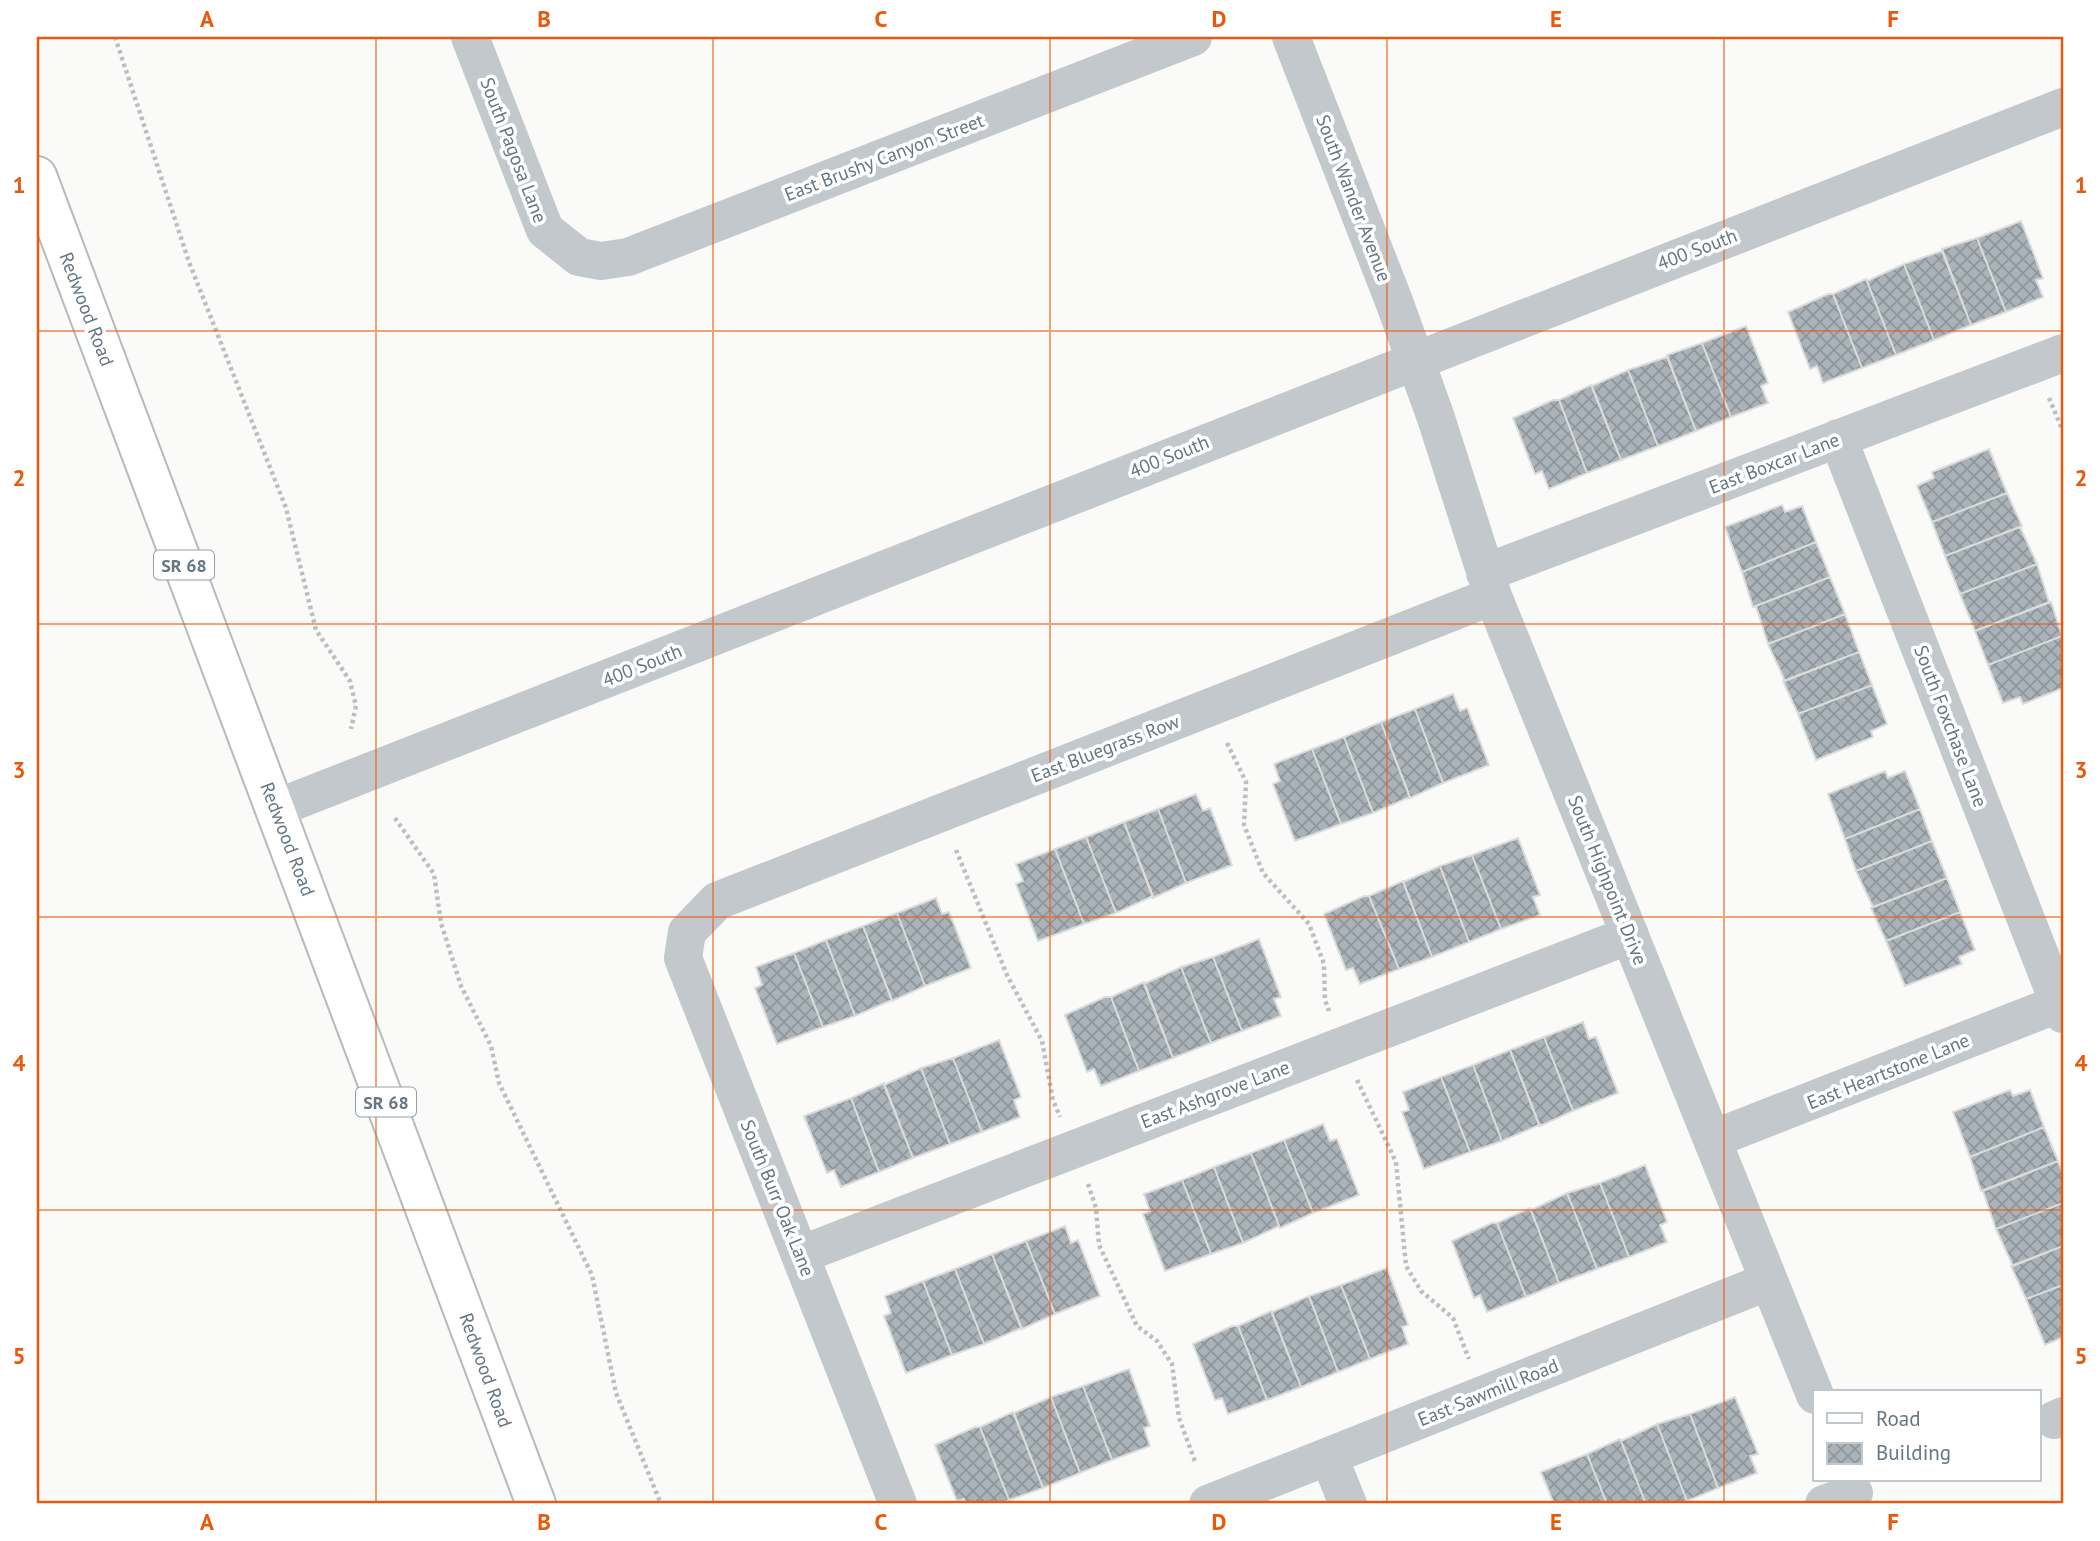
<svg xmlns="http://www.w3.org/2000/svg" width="2100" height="1541" font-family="'PT Sans',sans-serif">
	<defs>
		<pattern id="building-cross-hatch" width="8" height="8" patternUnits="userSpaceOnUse" patternTransform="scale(1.75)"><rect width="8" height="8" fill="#aab3b9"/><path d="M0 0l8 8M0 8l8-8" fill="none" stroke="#8e969c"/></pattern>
	</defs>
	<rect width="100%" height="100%" fill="#fafaf8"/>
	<path fill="url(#building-cross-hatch)" stroke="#dcdcda" stroke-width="2" d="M2021,221L2043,278L2036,280L2043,297L2006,312L1977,238Z
		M1977,238L2006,312L1971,325L1942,249Z
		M1942,251L1971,325L1934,340L1904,264Z
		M1904,264L1934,340L1896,355L1867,281Z
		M1866,279L1896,355L1862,368L1833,294Z
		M1828,294H1833L1862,368L1823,383L1817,366L1810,369L1788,312Z
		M1746,326L1768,383L1761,386L1768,403L1731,417L1702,343Z
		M1702,343L1731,417L1696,431L1667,355Z
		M1667,357L1696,431L1658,446L1628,370Z
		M1628,370L1658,446L1621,460L1592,386Z
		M1591,385L1621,460L1587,473L1559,400Z
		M1553,400H1559L1587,473L1549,489L1542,471L1535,474L1513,418Z
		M1989,449L2007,493L1932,522L1917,486L1934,478L1932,472Z
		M2007,493L2022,526L1945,556L1932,522Z
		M1782,505L1785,512L1802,506L1816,542L1742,572L1725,527Z
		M2020,527L2037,564L1960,594L1945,556Z
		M1816,542L1830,577L1753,607L1742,572Z
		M2037,564L2049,602L1975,631L1960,594Z
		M1830,577L1845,614L1768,644L1756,606Z
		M2051,602L2062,636L1988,665L1975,631Z
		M1845,614L1859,652L1785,681L1768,644Z
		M2062,636L2063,688L2023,704L2020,697L2003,703L1988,665Z
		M1859,652L1872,685L1798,714L1783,681Z
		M1872,685L1887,724L1871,731L1873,737L1816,760L1798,714Z
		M1453,694L1460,711L1467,708L1489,765L1443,783L1415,709Z
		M1415,709L1443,783L1410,798L1381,722Z
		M1381,722L1410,797L1373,813L1344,737Z
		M1344,737L1373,813L1341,824L1312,749Z
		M1312,749L1341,824L1295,841L1273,784L1280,781L1274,764Z
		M1885,771L1888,778L1905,771L1920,809L1845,839L1828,794Z
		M1196,794L1203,811L1210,808L1232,865L1186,883L1158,809Z
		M1158,809L1186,883L1153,898L1124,822Z
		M1920,809L1932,841L1856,871L1845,839Z
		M1124,822L1153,896L1116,913L1086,837Z
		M1086,837L1116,913L1084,924L1055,849Z
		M1518,838L1540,895L1533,897L1540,915L1501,929L1472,855Z
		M1932,841L1947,878L1873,907L1856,871Z
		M1055,849L1084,924L1038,941L1016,884L1023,881L1016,864Z
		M1472,855L1501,929L1469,942L1440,866Z
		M1440,866L1469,942L1432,957L1403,882Z
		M1947,878L1960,912L1886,941L1871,908Z
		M1403,881L1432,957L1399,969L1369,896Z
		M1364,896H1369L1399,969L1360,984L1353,968L1346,970L1324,914Z
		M936,898L942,914L949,912L971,968L925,986L897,913Z
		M1960,912L1975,950L1959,957L1962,964L1905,986L1886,941Z
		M897,913L925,986L892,1001L863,926Z
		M863,926L892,1000L855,1016L826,940Z
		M1259,939L1281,997L1274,999L1281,1016L1242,1031L1213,957Z
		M826,940L855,1016L823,1027L794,953Z
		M794,953L823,1027L777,1044L755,988L762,985L756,967Z
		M1213,957L1242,1031L1211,1043L1181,967Z
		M1181,967L1211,1043L1173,1058L1144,984Z
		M1144,982L1173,1058L1139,1071L1111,997Z
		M1105,997H1111L1139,1071L1101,1086L1094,1069L1087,1072L1065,1015Z
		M1583,1022L1589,1039L1596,1037L1618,1093L1573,1111L1544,1037Z
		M1544,1037L1573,1111L1540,1126L1510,1050Z
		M999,1040L1021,1097L1014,1100L1020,1117L982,1132L953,1058Z
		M1510,1050L1539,1125L1502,1141L1473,1065Z
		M953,1058L982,1132L950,1144L921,1068Z
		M1473,1065L1502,1141L1470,1152L1441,1077Z
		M921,1068L950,1144L913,1158L884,1085Z
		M1441,1077L1470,1152L1424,1169L1402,1112L1409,1110L1403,1092Z
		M884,1083L913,1158L879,1172L851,1098Z
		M2010,1090L2013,1096L2030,1090L2044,1127L1970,1157L1953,1112Z
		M851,1098L879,1172L841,1187L834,1170L827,1173L804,1116Z
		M1323,1124L1330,1141L1337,1139L1359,1195L1313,1213L1284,1140Z
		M2044,1127L2058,1161L1981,1191L1970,1157Z
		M1284,1140L1313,1213L1280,1228L1251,1153Z
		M1251,1153L1279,1226L1243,1243L1214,1167Z
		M2058,1161L2063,1175V1203L1996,1229L1983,1191Z
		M1645,1165L1667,1222L1660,1225L1667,1242L1629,1257L1600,1183Z
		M1214,1167L1243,1243L1211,1254L1182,1180Z
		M1182,1180L1211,1254L1165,1271L1143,1214L1150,1211L1144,1194Z
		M1600,1183L1629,1257L1597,1269L1567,1193Z
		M1567,1193L1597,1269L1559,1283L1531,1210Z
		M2063,1203V1246L2013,1266L1996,1229Z
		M1530,1208L1559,1283L1526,1297L1497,1223Z
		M1492,1223H1497L1526,1297L1487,1312L1480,1295L1474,1298L1452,1241Z
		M1065,1226L1071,1243L1078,1240L1100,1296L1055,1314L1026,1241Z
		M1026,1241L1055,1314L1022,1329L992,1254Z
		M2063,1246V1285L2026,1299L2011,1266Z
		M992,1254L1021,1328L984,1344L955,1269Z
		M1387,1268L1408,1325L1402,1327L1408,1344L1370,1359L1341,1285Z
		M955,1269L984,1344L952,1355L923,1281Z
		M923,1281L952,1355L906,1373L884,1316L891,1313L885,1296Z
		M1341,1285L1370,1359L1338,1372L1309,1296Z
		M2063,1285V1337L2045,1345L2026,1299Z
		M1309,1296L1338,1372L1301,1387L1272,1312Z
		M1271,1311L1301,1387L1267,1400L1238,1326Z
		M1232,1326H1238L1267,1400L1228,1414L1222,1398L1215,1400L1193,1344Z
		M1129,1369L1150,1426L1144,1428L1150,1446L1112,1460L1083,1386Z
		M1083,1386L1112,1460L1080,1473L1051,1397Z
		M1051,1397L1080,1473L1043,1488L1014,1413Z
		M1735,1397L1758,1454L1750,1456L1757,1473L1718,1488L1690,1414Z
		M1013,1412L1043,1488L1009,1500L980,1427Z
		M1690,1414L1718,1488L1687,1501L1657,1424Z
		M1657,1424L1687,1501L1677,1504H1646L1621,1441Z
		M975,1427H980L1009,1500L999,1504H966L964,1499L957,1501L935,1445Z
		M1620,1439L1621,1441L1646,1504H1607L1587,1454Z
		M1587,1454L1607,1504H1554L1541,1472Z"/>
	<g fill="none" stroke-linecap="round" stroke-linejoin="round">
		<defs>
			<path id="major" d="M37,176L536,1504"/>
		</defs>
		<use href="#major" stroke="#b5babe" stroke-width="42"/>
		<path stroke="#bbbfc2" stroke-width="4.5" stroke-dasharray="3.5 3.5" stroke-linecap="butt" d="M115,37L189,262L286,508L316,630L350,681L356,706L351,729
			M2049,398L2063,431
			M1227,743L1246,782L1244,825L1263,873L1309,924L1324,964L1325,1000L1329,1011
			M395,818L434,874L441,923L461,986L491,1046L499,1083L592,1275L616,1393L661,1504
			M956,850L1007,975L1042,1041L1053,1100L1060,1117
			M1357,1080L1396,1162L1406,1266L1421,1291L1453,1318L1469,1359
			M1088,1184L1096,1208L1099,1245L1137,1326L1157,1341L1172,1364L1179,1418L1196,1464"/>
		<path stroke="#c3c8cc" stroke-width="38" d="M470,37L545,230L579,257L601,261L628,257L1193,37
			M1291,37L1395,304L1436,418L1493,596L1815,1395
			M1838,438L2063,1014
			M1485,573L2063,353
			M277,808L2063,107
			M1713,1139L2063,1002
			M800,1255L1630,935
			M2054,1420L2063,1416
			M1329,1457L1348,1504
			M898,1504L683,958L687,932L717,901L1493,596
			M1208,1504L1769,1281
			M1824,1504L1854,1493"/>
		<use href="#major" stroke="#fff" stroke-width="38"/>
	</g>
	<path fill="none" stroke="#e8590c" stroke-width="2" stroke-opacity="0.55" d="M376,37V1504M713,37V1504M1050,37V1504M1387,37V1504M1724,37V1504M37,331H2063M37,624H2063M37,917H2063M37,1210H2063"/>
	<g text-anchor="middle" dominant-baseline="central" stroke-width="7" stroke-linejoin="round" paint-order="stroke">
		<g fill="#fff" stroke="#939fa8" stroke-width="2">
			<rect x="154" y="550.5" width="60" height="29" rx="5"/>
			<rect x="356" y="1087.5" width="60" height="29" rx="5"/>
		</g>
		<g font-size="18" font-weight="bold" fill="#657683">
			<text x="184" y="565">SR 68</text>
			<text x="386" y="1102">SR 68</text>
		</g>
		<g font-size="19" fill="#657683" stroke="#fff">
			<text transform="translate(514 150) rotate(69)">South Pagosa Lane</text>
			<text transform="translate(884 157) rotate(-21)">East Brushy Canyon Street</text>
			<text transform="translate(1354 198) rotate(69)">South Wander Avenue</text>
			<text transform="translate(1697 249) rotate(-21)">400 South</text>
			<text transform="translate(87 309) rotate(69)">Redwood Road</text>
			<text transform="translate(1169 456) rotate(-22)">400 South</text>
			<text transform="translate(1774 463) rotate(-21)">East Boxcar Lane</text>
			<text transform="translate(642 665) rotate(-22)">400 South</text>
			<text transform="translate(1951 726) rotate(69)">South Foxchase Lane</text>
			<text transform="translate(1105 748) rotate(-21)">East Bluegrass Row</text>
			<text transform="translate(288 839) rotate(69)">Redwood Road</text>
			<text transform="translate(1608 880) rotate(68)">South Highpoint Drive</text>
			<text transform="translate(1888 1071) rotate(-22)">East Heartstone Lane</text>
			<text transform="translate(1215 1094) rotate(-21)">East Ashgrove Lane</text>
			<text transform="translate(778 1198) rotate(68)">South Burr Oak Lane</text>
			<text transform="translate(486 1370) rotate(70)">Redwood Road</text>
			<text transform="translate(1488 1392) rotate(-22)">East Sawmill Road</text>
		</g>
	</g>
	<rect width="2100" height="1541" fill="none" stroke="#ffffff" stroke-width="77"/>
	<rect x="1813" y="1390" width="228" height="91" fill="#ffffff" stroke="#c1c8cd" stroke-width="2"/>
	<rect x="1827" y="1413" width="35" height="10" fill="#ffffff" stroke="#c1c8cd" stroke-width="2"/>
	<text x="1876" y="1426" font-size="21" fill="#657683">Road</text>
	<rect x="1827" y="1443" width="35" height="21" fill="url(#building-cross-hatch)" stroke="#c1c8cd" stroke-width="2"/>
	<text x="1876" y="1460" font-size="21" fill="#657683">Building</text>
	<rect x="38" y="38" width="2024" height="1464" fill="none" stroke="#e8590c" stroke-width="2.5"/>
	<g font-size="23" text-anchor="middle" font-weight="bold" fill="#e8590c">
		<text x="207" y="27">A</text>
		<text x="544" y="27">B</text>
		<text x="881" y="27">C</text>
		<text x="1219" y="27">D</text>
		<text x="1556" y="27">E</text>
		<text x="1893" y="27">F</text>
		<text x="19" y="193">1</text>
		<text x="2081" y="193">1</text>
		<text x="19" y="486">2</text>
		<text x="2081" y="486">2</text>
		<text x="19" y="778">3</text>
		<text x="2081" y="778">3</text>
		<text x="19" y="1071">4</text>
		<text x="2081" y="1071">4</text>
		<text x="19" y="1364">5</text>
		<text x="2081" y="1364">5</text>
		<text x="207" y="1530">A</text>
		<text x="544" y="1530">B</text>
		<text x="881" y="1530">C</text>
		<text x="1219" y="1530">D</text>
		<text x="1556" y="1530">E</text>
		<text x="1893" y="1530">F</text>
	</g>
</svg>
